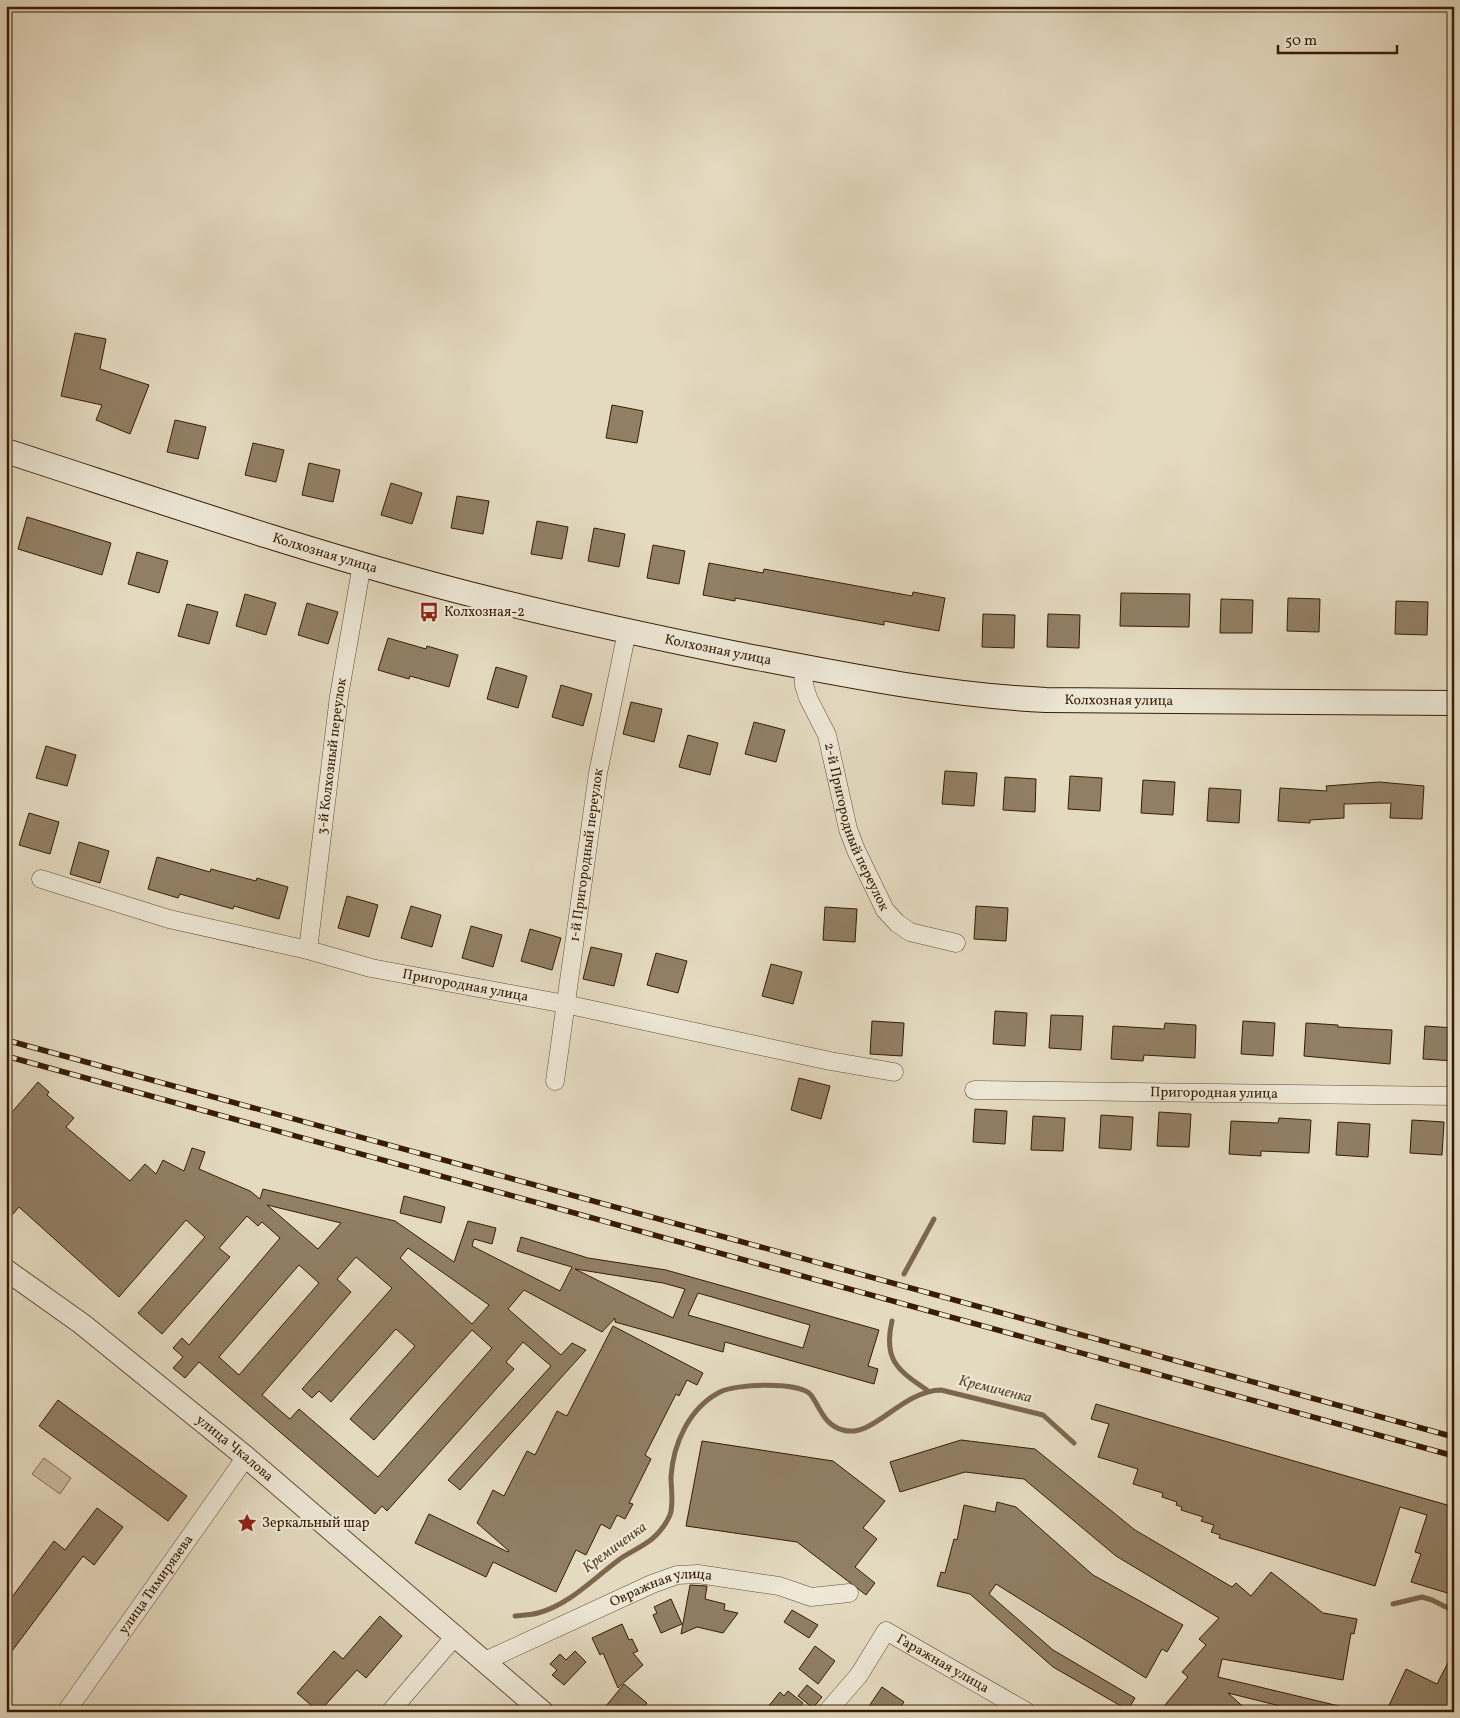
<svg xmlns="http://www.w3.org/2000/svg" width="1460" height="1718" font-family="Vollkorn,serif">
	<rect width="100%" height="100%" fill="#e4dac0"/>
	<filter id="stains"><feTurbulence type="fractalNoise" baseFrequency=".004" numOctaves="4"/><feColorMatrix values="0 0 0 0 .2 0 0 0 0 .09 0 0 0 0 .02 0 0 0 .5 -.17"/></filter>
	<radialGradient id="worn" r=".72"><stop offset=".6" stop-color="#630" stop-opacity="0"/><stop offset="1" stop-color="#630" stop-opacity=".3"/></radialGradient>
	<path fill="#c7baa0" stroke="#806b50" d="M44,1458L71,1478L60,1494L32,1474Z"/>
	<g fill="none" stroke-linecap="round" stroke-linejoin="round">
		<path stroke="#7c674d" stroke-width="5" d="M904,1274L934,1219
			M892,1321C883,1359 897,1370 927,1390
			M1393,1604L1422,1597L1432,1600L1454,1611
			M515,1616C523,1615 531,1615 538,1613C569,1605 594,1578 620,1559C630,1552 642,1547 652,1539C659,1533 666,1524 670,1515C674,1503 671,1489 671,1477C673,1444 689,1408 720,1392C735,1384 800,1381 811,1395C821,1409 824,1425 843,1430C873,1439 901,1391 941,1390L1043,1415L1074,1443"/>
	</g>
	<path fill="#917f64" stroke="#381c01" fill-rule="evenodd" d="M75,333L106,339L100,369L149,385L130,434L96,420L102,405L61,396Z
		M612,405L643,411L637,443L606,438Z
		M175,420L206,427L198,459L167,452Z
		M253,443L284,450L276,482L245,475Z
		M309,463L340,470L333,502L302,495Z
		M391,483L422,493L412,524L381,515Z
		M457,496L489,501L483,534L451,528Z
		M27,517L111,543L102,575L18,549Z
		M537,521L568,527L562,559L531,554Z
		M594,528L625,534L619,567L588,561Z
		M653,545L685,551L679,584L647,578Z
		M137,552L168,561L159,593L128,584Z
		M709,563L763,573L764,569L912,596L913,592L945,598L939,631L884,621V625L735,598V601L703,595Z
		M1121,593L1190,594L1189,627L1120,626Z
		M245,594L276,603L266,635L236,626Z
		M1288,598L1320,599L1319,632L1287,631Z
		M1221,599L1253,600L1252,633H1220Z
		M1396,601L1428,602L1427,635L1395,634Z
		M307,603L338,612L328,644L298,635Z
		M187,604L218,612L209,644L178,636Z
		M983,614L1015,615L1014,648L982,647Z
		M1048,614L1080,615L1079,648L1047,647Z
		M388,638L426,649L427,646L458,655L449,687L410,676L409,679L378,670Z
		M496,667L527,676L518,708L487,699Z
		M561,685L592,694L583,726L552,717Z
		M631,702L662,709L654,742L623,734Z
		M754,722L785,730L776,762L745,754Z
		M688,735L718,743L710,775L679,767Z
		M46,746L76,755L67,786L36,778Z
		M945,771L977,773L974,806L942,804Z
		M1070,776L1102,778L1100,811L1068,809Z
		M1005,777L1036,779L1035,812L1003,810Z
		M1143,780L1175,782L1173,815L1141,813Z
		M1379,782L1424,786L1422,819L1390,818L1391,803L1344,804V818L1310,820V823L1278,821L1280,788L1327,791L1326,786Z
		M1209,788L1241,790L1239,823L1207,821Z
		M29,813L59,822L50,854L19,845Z
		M79,842L109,851L100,883L70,874Z
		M157,857L210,872L211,869L256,881L257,878L288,887L279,919L234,906L233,909L180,894L178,898L148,889Z
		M347,896L378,905L369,937L338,928Z
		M411,906L441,915L432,947L401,938Z
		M976,906L1008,908L1006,941L974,939Z
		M825,907L857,909L855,942L823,940Z
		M471,926L502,935L493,967L462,958Z
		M530,929L561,938L552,970L521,961Z
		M591,947L622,954L614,986L583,979Z
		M656,953L687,961L678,993L647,985Z
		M771,964L802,972L793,1004L762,996Z
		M995,1011L1027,1013L1025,1046L993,1044Z
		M1051,1015L1083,1016L1081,1050L1049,1048Z
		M872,1021L904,1023L902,1056L870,1054Z
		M1243,1021L1275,1023L1273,1056L1241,1054Z
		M1165,1023L1196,1025L1195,1058L1144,1055L1143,1061L1111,1059L1113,1026L1164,1029Z
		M1306,1023L1338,1025V1027L1392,1030L1390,1064L1304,1056Z
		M1425,1026L1454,1028V1061L1423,1059Z
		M799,1078L830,1086L821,1119L791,1110Z
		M38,1082L49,1092L47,1095L74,1118L66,1127L130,1181L145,1164L156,1174L163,1160L184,1171L192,1148L205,1152L199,1169L250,1191L260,1199L263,1189L395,1221L454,1262L468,1221L496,1228L492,1244L474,1239L472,1246L560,1291L572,1267L517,1251L521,1237L588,1258L666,1270L879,1330L868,1366L878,1369L874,1384L725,1342L723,1352L615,1322V1318L602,1332L524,1290L508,1309L561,1355L572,1343L586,1350L460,1490L448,1480L551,1366L523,1342L506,1362L514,1369L387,1511L382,1506L375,1514L199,1362L185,1378L173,1368L183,1357L173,1348L182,1338L189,1345L280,1238L262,1222L258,1226L247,1216L219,1248L230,1257L162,1334L138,1313L205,1237L186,1220L119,1297L19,1207L6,1222V1119ZM267,1205L341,1223L318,1249ZM408,1248L489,1305L472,1324L400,1258ZM356,1257L392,1288L302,1389L312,1398L319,1391L331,1402L396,1329L415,1346L350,1419L374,1440L472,1330L492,1348L378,1477L299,1409L290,1419L262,1395L351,1292L337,1279ZM299,1265L319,1283L239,1375L219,1357ZM575,1269L663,1283L685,1289L673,1318ZM698,1293L810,1325L803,1348L688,1315Z
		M975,1109L1007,1111L1005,1144L973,1142Z
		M1159,1112L1191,1114L1189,1147L1157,1146Z
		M1101,1115L1133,1117L1131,1150L1099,1148Z
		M1033,1116L1065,1118L1063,1151L1031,1150Z
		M1279,1118L1311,1120L1309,1153L1261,1151V1156L1229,1154L1231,1121L1278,1123Z
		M1412,1120L1444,1122L1442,1155L1410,1153Z
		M1338,1122L1370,1124L1368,1157L1336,1155Z
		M404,1196L445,1207L441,1223L400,1213Z
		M613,1326L703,1373L697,1385L687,1380L679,1396L676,1394L645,1455L651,1459L629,1503L633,1504L625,1519L617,1515L610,1529L601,1524L586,1555L576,1550L556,1592L493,1562L486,1577L415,1543L429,1514L508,1552L509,1551L477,1523L493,1490L504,1496L527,1451L535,1455L557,1411L567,1416Z
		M58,1400L187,1496L168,1521L39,1426Z
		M1096,1404L1454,1507V1595L1411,1582L1421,1554L1415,1552L1427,1515L1400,1507L1375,1586L1219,1538L1220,1535L1211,1532L1214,1525L1201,1521L1203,1517L1181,1510L1182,1507L1176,1505L1177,1502L1162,1497L1163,1493L1133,1484L1138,1469L1098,1457L1109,1424L1091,1419Z
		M961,1440L1035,1449L1135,1530L1232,1587L1236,1583L1251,1596L1271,1572L1323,1613L1357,1619L1354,1634L1351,1633L1343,1680L1222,1659L1218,1677L1343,1707L1342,1712H1304L1228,1693L1249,1712H1173L1165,1705L1188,1677L1182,1672L1206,1645L1199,1639L1219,1618L1116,1556L1024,1479L965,1472L900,1492L890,1462Z
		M702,1441L833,1461L885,1501L863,1528L877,1539L855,1567L875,1583L866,1595L797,1542L686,1526Z
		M997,1502L1016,1507L1093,1575L1183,1625L1167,1652L1162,1649L1146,1678L996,1584L989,1594L1053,1650L1135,1698L1128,1710L1053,1667L970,1594L937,1586L941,1572L945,1573L954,1539L957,1540L964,1505L995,1512Z
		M97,1508L123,1527L94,1565L83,1556L6,1659V1605L54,1541L65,1550Z
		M690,1585L707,1586L705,1599L725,1604L724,1610L738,1613L723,1633L697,1627L681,1634Z
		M671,1599L682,1624L661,1633L653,1615L657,1613L654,1607Z
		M792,1610L818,1625L809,1638L784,1622Z
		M380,1616L402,1636L366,1678L357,1670L319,1712L297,1693L334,1651L343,1659Z
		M622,1624L629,1640L632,1639L638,1651L633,1653L643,1665L618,1688L603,1653L600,1655L592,1638Z
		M815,1646L835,1661L818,1684L799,1669Z
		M575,1651L586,1662L564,1685L552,1675L557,1670L550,1664L560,1654L566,1660Z
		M1454,1651V1712H1386L1406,1669L1437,1684Z
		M624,1684L647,1703L640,1712H601Z
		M807,1685L822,1697L813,1708L798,1696Z
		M882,1687L904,1702L897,1712H865Z
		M788,1691L803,1703L796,1712H764L780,1692L784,1696Z"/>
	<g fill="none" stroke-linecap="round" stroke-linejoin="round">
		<defs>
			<g id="minor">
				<path id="s1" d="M803,667L804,685L808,698L827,735L848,829L856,850L885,910L897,923L910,932L956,943"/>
				<path id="s2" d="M41,879L169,919L308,950L371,968L565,1004L830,1061L894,1072"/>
				<path id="s3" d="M308,950L339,696L362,564"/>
				<path id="s4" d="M555,1081L598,773L627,631"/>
				<path id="s5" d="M974,1090L1454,1096"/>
				<path id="s6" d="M485,1661L652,1584L677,1575L698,1574L779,1586L811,1597L849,1593"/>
				<path id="s7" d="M66,1712L246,1457"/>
				<path d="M390,1712L456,1635"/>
				<path id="s8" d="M827,1712L859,1675L886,1631L1027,1712"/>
			</g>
			<g id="tertiary">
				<path id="s9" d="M6,1270L82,1324L246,1457L543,1712"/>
			</g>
			<g id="secondary">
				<path id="s10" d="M6,451C151,498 296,548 443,587C540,613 639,634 737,654C840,674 941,695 1046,700L1454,703"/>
			</g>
		</defs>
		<use href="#minor" stroke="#634c31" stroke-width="19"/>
		<use href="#tertiary" stroke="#634c31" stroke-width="23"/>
		<use href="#secondary" stroke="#381c01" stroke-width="26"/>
		<use href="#minor" stroke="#ede7d6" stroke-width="18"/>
		<use href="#tertiary" stroke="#ede7d6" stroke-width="21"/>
		<use href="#secondary" stroke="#ede7d6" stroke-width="24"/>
		<defs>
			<path id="rail" d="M6,1040L1454,1437
				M6,1056L1454,1456"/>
		</defs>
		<use href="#rail" stroke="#381c01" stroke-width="5.5"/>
		<use href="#rail" stroke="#ede7d6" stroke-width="4" stroke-dasharray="11" stroke-linecap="butt"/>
	</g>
	<defs>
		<symbol id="bus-bare" viewBox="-9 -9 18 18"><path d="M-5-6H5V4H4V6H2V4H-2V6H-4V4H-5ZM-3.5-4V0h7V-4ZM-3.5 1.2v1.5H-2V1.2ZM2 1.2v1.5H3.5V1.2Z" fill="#8f2418" stroke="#ede7d6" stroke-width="2.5" paint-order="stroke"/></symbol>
		<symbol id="sight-bare" viewBox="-9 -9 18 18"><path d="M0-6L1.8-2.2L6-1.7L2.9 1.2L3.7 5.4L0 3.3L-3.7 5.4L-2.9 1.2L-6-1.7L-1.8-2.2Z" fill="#8f2418" stroke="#ede7d6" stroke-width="2.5" paint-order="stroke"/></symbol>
	</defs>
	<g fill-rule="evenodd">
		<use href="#bus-bare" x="415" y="598" width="28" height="28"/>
		<use href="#sight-bare" x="233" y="1509" width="28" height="28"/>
	</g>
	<g text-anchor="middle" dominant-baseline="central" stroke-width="4.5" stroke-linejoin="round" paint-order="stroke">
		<g font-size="14" fill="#381c01" stroke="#ede7d6">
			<text stroke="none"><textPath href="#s10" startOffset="335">Колхозная улица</textPath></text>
			<text stroke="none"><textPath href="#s10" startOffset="740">Колхозная улица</textPath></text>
			<text stroke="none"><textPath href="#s10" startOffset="1145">Колхозная улица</textPath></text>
			<text stroke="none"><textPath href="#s3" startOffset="195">3-й Колхозный переулок</textPath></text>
			<text stroke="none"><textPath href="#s1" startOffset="170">2-й Пригородный переулок</textPath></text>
			<text stroke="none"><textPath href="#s4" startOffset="228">1-й Пригородный переулок</textPath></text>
			<text stroke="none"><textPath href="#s2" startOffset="438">Пригородная улица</textPath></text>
			<text stroke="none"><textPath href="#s5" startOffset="240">Пригородная улица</textPath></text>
			<text stroke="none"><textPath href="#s9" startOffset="290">улица Чкалова</textPath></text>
			<text stroke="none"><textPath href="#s7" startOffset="156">улица Тимирязева</textPath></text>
			<text stroke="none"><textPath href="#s6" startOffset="192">Овражная улица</textPath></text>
			<text stroke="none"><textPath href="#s8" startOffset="166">Гаражная улица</textPath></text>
		</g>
		<g font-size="14" fill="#381c01" stroke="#ede7d6" text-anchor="start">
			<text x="444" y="612">Колхозная-2</text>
			<text x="262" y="1523">Зеркальный шар</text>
		</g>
		<g font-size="15" font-style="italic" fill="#60482d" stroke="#ede7d6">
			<text transform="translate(995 1390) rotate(14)">Кремиченка</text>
			<text transform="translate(615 1548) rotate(-36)">Кремиченка</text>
		</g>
	</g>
	<rect width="1460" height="1718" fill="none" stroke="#e4dac0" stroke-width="25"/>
	<rect x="8" y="8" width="1445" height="1703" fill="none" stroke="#381c01" stroke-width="2.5"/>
	<rect x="12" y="12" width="1435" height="1693" fill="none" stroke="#381c01"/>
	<path d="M1278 45v8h119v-8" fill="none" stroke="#381c01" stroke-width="2.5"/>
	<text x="1285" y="45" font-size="15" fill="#381c01" stroke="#ede7d6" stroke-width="4" paint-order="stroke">50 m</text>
	<rect width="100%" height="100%" filter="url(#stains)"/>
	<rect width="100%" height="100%" fill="url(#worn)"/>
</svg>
